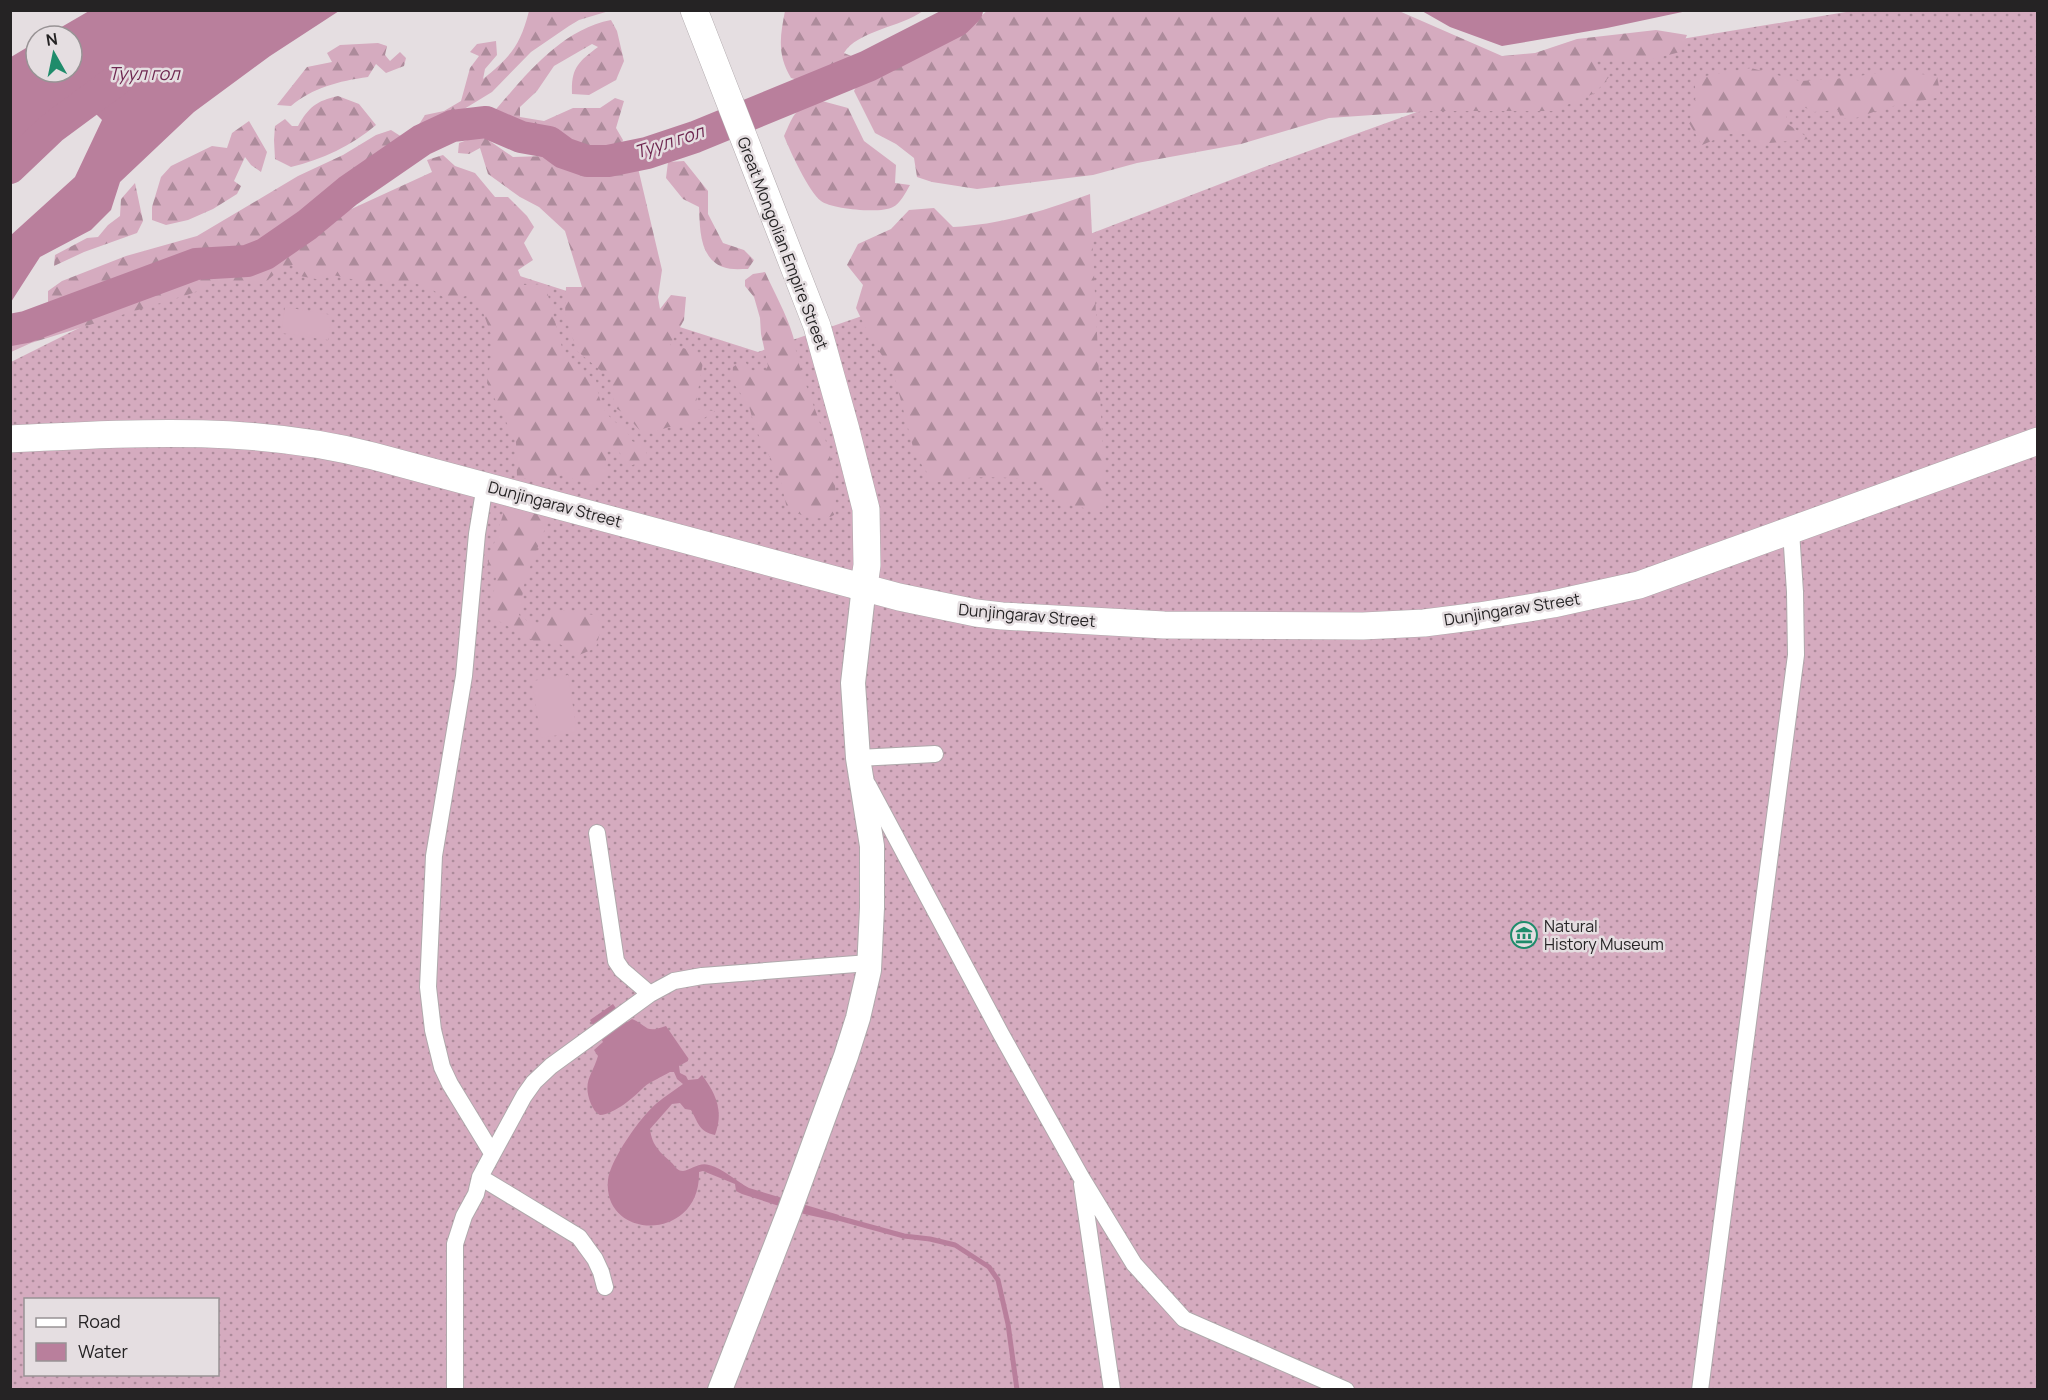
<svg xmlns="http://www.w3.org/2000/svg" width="2048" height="1400" font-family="Manrope,sans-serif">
	<defs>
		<pattern id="grass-dots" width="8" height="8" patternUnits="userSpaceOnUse" patternTransform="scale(1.5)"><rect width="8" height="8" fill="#d5abbf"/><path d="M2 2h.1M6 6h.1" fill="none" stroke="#ad8b9b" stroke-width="1.8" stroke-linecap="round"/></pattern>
		<pattern id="forest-firs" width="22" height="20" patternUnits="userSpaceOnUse" patternTransform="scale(1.5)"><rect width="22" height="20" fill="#d5abbf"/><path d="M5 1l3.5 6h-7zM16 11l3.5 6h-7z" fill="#ad8b9b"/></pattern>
	</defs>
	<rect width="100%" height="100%" fill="#e5dee1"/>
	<path fill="url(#grass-dots)" fill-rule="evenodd" d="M1852,11H2037V1389L11,1390V362L99,318L199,279L407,240L758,352L1004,267L1267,166L1566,58ZM26,1300H218V1374H26Z"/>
	<path fill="url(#forest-firs)" d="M988,10L1399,11L1502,56L1535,53L1577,39L1656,30L1687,35L1680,52L1649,60L1593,61L1609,77L1595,93L1553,111H1431L1329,118L1241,144L1137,163L1093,175L977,189L932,182L917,177L914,158L896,144L875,133L854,91L859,81L913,55L957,37Z
		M529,11H609L579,20L569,26L531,52L492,92L433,128L418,126L425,115L444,111L461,101L470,68L479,56L470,52L477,44L496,41L497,55L485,69L483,79C511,56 520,46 529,11Z
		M785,11V10L923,11C901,27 857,31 844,53L861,60L851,70L840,74L805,82L791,78C777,55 780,36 785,11Z
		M611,20L617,31L624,61L616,80L589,95L572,94C571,68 578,62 598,47L592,44L554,66L537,91L520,107V117L544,121L573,108H600L615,98L624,101L616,128L623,140L620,147L597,150L547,135L504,121L492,114C525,76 560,30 611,20Z
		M378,43L387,46L385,55L390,61L400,52L406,58L404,66L386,73L376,64L368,77C339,81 312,88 291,106L277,105L307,67L332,62L327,53L340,45Z
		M1751,68L1800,81L1835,79L1896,71L1937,76L1941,97L1888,107L1853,119L1841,118L1838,110L1814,112L1806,108H1787L1786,123L1810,139L1758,144L1748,134H1728L1702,145L1689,123L1696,96L1694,78Z
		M338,96L359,104L376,125C353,145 321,160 291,167L275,159L274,140L275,126L285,119L292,126H298C309,107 316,101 338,96Z
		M822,101L848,108L864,141L896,165L895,183L910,185C906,192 900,204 893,207C881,214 831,209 821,201C809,192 790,151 784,136C794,114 795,106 822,101Z
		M249,121L267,152L261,172L251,165L245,157L234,181L241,186L237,194L213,209L188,220L166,225L152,220V207L161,177L171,166L212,146L227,148L232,133Z
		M391,130L402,137L371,162L315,200L288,230L263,247L233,255L210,250L170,259L118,282L83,290L61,301L48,302V291L62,281L126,256L197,236L298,176L343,155L376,135Z
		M481,135L513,157L546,156L600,171L638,168L662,270L658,297L660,309L671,295L686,297L684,320L670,345L691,350L703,362L695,409L715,411L692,426L669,427L644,435L625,414L614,407L612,380L577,351L565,315L566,287H582L565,231L539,207L520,197L488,174L480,148L469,154L458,153L459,143Z
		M443,155L455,166L475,173L495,197H508L527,216L534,227L524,243L533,260L518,270L524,285L545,284L563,351L578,368L596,380C598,395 601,410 613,420C622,428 628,430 632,441L645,447L648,459L625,468L619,450L606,446V476L593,486L562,475L545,482L517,477L516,442L487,383L494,342L481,307L469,295L449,301L427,286L407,282L373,284L333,275L321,280L300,276L294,264L276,273L263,284L218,281L193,293L31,343L11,352V342L43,326L196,273L206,271L214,273L226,269L237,270L259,264L323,222L432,172L427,160Z
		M684,161L708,191V214L723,243L744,250L754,260L748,269C740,269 730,270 723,267C699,258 700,228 699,207L683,199L666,178L668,162Z
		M135,183L143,221L137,233L84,252L54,266L55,255L87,238L98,237L108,225L120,216L121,199Z
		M1090,194L1106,513L1057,502L1037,480C1002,477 968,475 934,483L915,455L894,374L870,337L856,308L863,285L847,265L858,244L891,229L909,210L934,208L953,227C1004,224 1042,211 1090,194Z
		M765,272C774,292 787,315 793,336C796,346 796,357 800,367C814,412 843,468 834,515C822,523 799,515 787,509L780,477L755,428L749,406L732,381L733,367L744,360L751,370L764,373L768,366L761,334L760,318L754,297L745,286V280L753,274Z
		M506,505L550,516L525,580L519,615L537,628L558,610L594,615L602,624L596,648L579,655L556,642L539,644L490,616L496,578L487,566Z"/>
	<path fill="#d5abbf" d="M285,307L332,315L328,340L281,333Z
		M568,675L577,732L541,738L532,681Z"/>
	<path fill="#b97f9c" d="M89,11H339L270,56L194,112L120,182L111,210L91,230L40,257L11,302V235L75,177L102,120L81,99L11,152V57L36,42V72H72V36H46Z
		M1422,11H1687L1607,28L1502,46L1450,27Z
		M613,1004L626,1023L632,1019C649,1026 644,1034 666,1026L688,1058V1061L679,1066L680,1073L686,1076L688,1080L698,1079L702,1075C716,1094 724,1111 715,1135C699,1132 698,1122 691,1110L685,1109L680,1103L672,1104L650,1129C652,1146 660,1152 672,1163C675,1166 677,1171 683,1171C691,1170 699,1162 709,1165C724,1169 736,1181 749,1188L839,1215L836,1221L804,1214L742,1194L736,1191L735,1184L703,1171L699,1172C701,1243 602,1241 608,1180C610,1160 641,1116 657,1103C665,1096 675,1090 683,1084L677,1079L674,1072H670C662,1077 651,1081 644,1087C634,1097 615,1114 600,1115C595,1112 594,1110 591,1104C582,1081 592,1076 598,1056L594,1050L603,1042L590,1020Z"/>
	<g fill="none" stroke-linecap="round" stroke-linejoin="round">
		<path stroke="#b97f9c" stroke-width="5" d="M831,1216L904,1236L930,1239L955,1245L989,1267L998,1280L1008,1324L1017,1390"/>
		<path stroke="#b97f9c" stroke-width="32" d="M10,168L52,128L121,77
			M10,330L26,327L196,264L247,261L265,254L307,225L348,191L422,140L452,126L486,122L521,137L549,142L564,153L587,161H608L647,153L695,137L868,66L956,21L967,10"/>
		<defs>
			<path id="street" d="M485,485L477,534L464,676L434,856L428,987L433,1030L442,1067L450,1084L492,1153
				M858,758L935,754
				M868,785L1001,1034L1081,1177L1134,1264L1184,1319L1346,1390
				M597,833L616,961L622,970L650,994
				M480,1177L579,1237L595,1259L601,1272L605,1287
				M1082,1184L1112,1390
				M455,1390V1244L464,1216L476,1194L480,1177L524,1096L534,1082L551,1066L650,994L674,981L702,976L869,963
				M1700,1390L1796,655L1795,592L1791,531"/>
			<path id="secondary" d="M720,1390L789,1212L846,1056L858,1018L869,970L872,908V846L858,758L853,683L864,586"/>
			<path id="primary" d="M694,10L817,326L846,430L866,509L867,565L864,586
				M10,439C133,433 253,425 373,456L899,597L976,613L1002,616L1164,625L1363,626L1424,623L1479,616L1553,604L1639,585L2038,441"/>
		</defs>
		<use href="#street" stroke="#b0a9ac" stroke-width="18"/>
		<use href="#secondary" stroke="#b0a9ac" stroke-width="26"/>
		<use href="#primary" stroke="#b0a9ac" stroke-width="28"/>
		<use href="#street" stroke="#fff" stroke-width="16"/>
		<use href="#secondary" stroke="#fff" stroke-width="24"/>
		<use href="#primary" stroke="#fff" stroke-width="27"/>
	</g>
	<defs>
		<symbol id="museum-ring" viewBox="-11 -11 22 22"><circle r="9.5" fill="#e5dee1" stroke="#1f8c6b" stroke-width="1.5"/><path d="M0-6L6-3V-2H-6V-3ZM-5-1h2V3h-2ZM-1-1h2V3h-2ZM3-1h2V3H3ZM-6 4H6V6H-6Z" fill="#1f8c6b"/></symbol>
	</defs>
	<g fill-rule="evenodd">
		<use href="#museum-ring" x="1509" y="920" width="30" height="30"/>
	</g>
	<g text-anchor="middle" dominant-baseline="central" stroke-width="5" stroke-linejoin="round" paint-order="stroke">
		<g font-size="16" fill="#252324" stroke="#e5dee1">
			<text transform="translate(783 243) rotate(69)">Great Mongolian Empire Street</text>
			<text transform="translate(555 504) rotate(15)">Dunjingarav Street</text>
			<text transform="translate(1512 609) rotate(-9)">Dunjingarav Street</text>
			<text transform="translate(1027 615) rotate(5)">Dunjingarav Street</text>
		</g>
		<g font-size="16" fill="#252324" stroke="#e5dee1" text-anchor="start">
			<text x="1544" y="926">Natural<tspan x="1544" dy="18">History Museum</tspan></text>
		</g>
		<g font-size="18" font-style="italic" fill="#6f2851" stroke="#e5dee1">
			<text x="144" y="73">Туул гол</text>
			<text transform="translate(669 141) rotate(-18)">Туул гол</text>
		</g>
	</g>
	<rect width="2048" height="1400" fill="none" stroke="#252324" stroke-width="24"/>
	<rect x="24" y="1298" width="195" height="78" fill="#e5dee1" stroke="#989395" stroke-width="1.5"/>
	<rect x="36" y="1318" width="30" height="9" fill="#ffffff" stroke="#989395" stroke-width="1.5"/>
	<text x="78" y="1328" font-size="18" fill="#252324">Road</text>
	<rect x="36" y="1343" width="30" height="18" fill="#b97f9c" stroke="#989395" stroke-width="1.5"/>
	<text x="78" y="1358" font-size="18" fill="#252324">Water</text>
	<g transform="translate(54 54) rotate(351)"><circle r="28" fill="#e5dee1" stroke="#989395" stroke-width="1.5"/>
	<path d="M0-4.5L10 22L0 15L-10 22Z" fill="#1f8c6b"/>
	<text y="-9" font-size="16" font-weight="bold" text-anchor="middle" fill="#252324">N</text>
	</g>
</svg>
